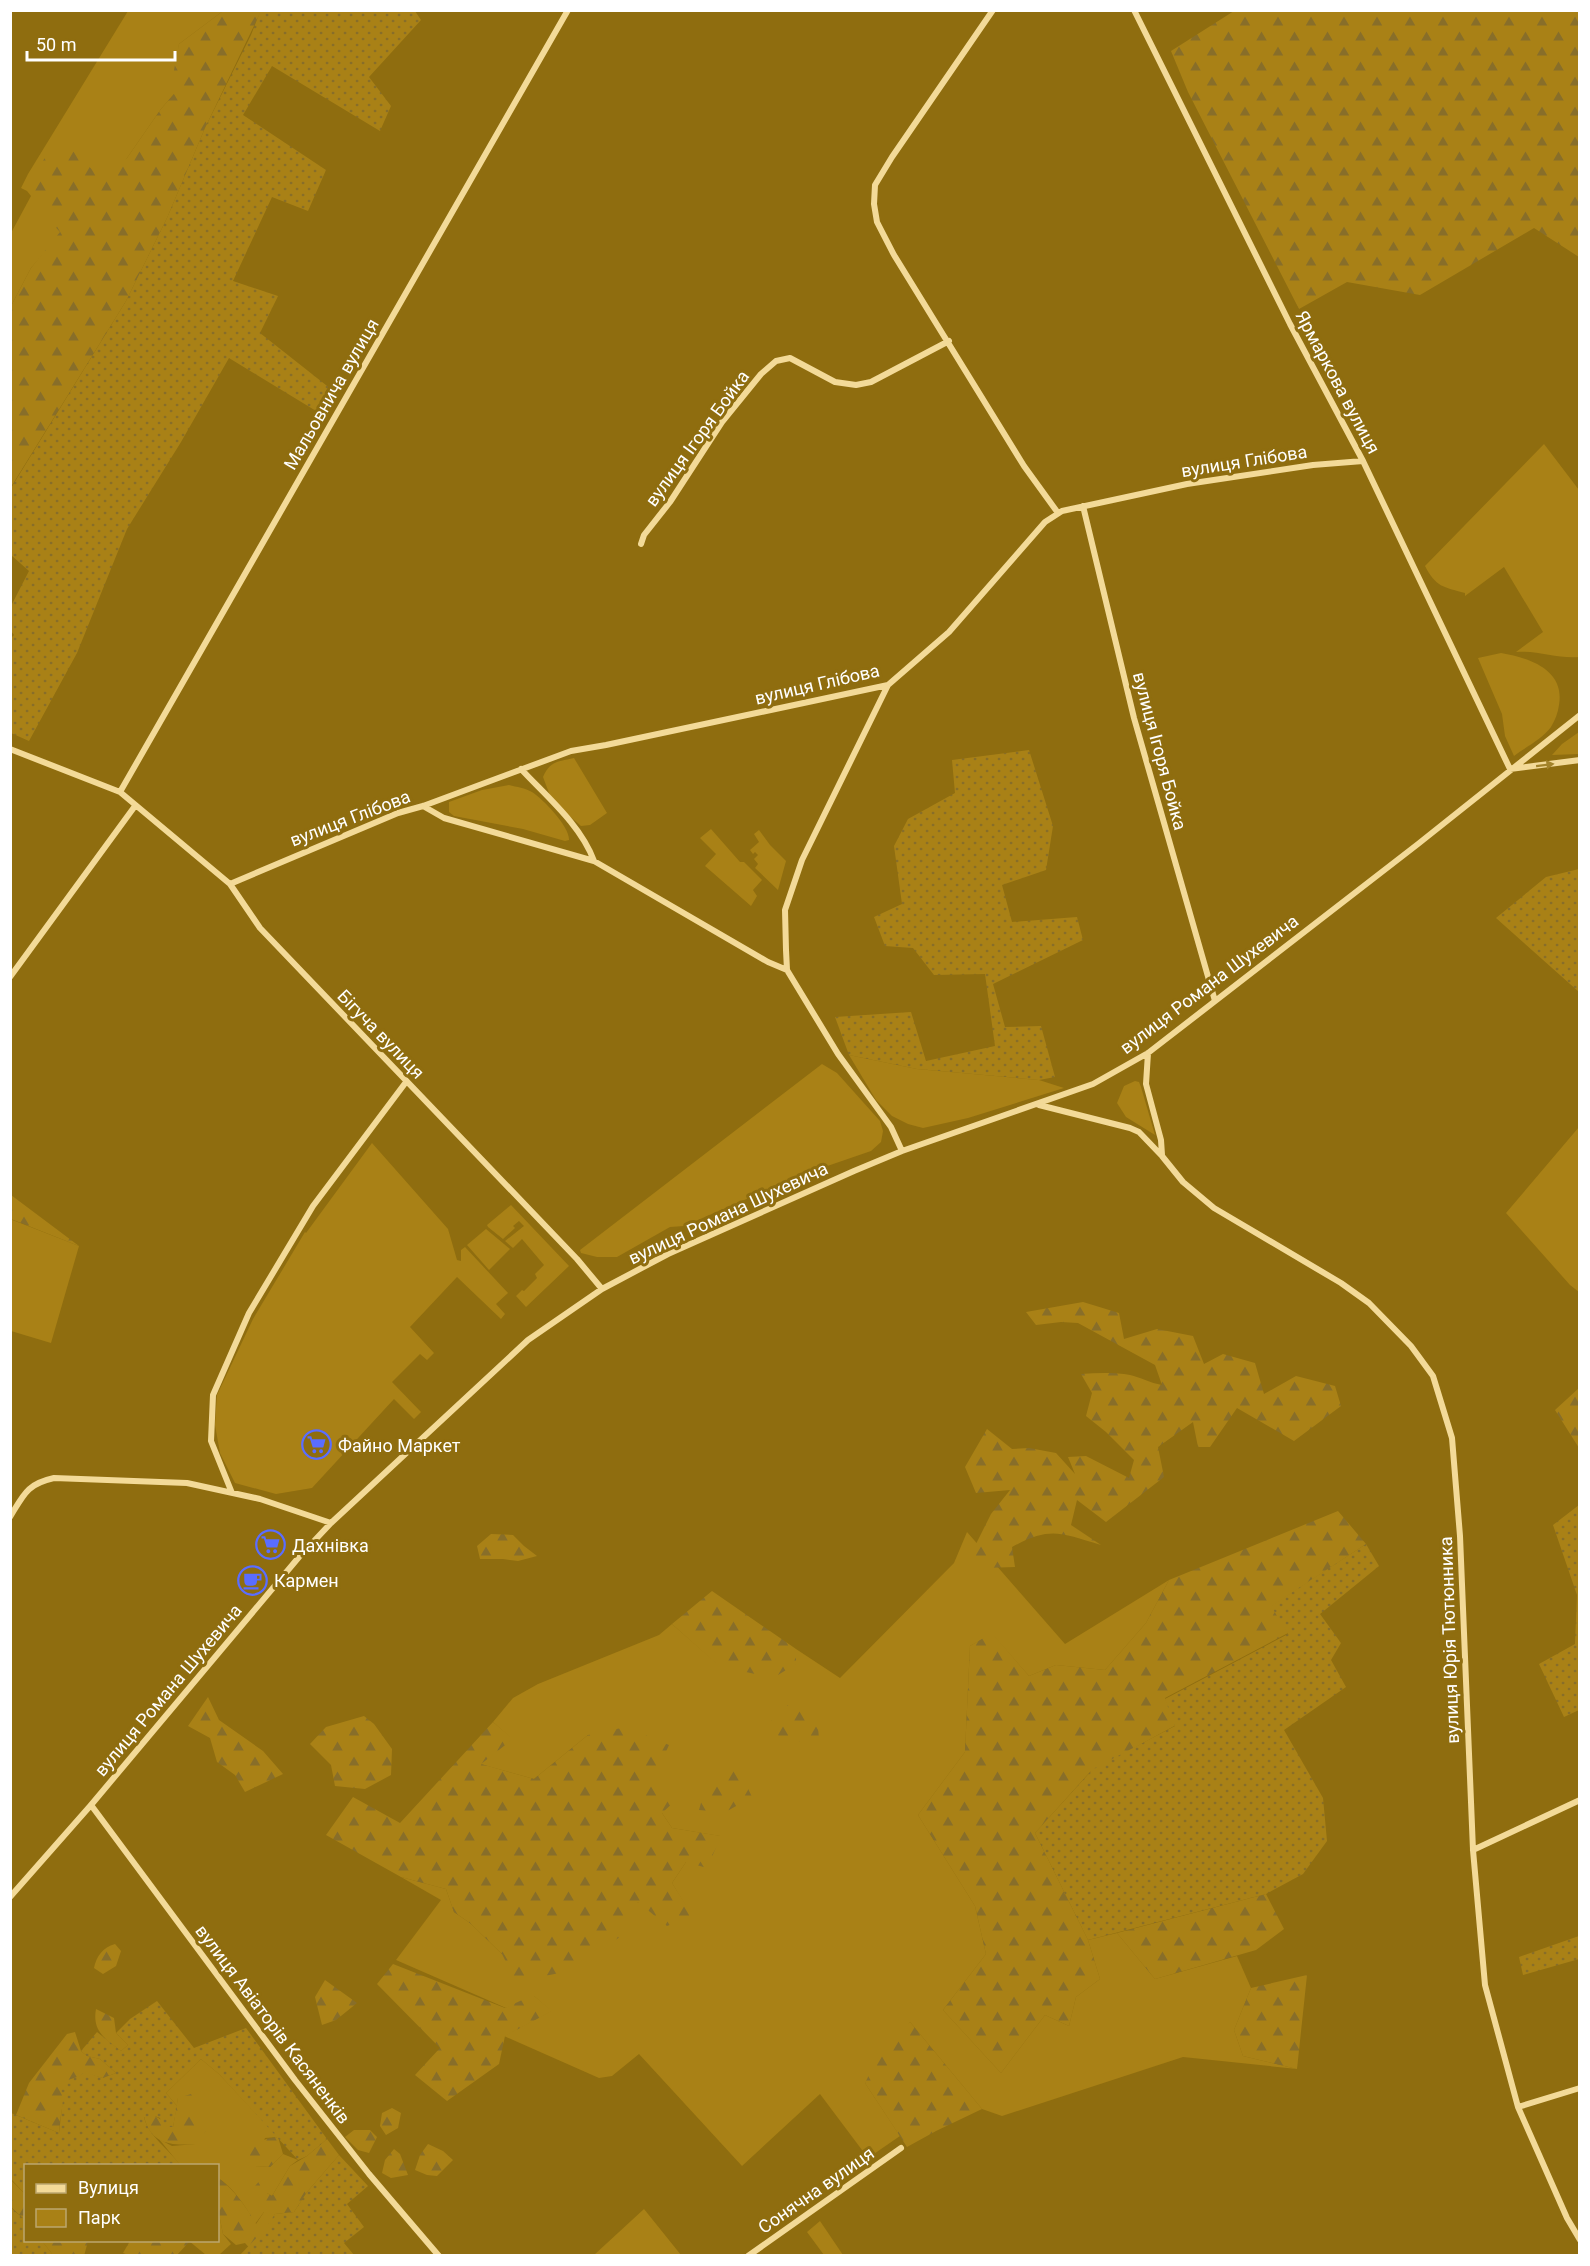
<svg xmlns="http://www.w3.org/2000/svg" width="1590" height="2266" font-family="Roboto,sans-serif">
	<defs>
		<pattern id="forest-firs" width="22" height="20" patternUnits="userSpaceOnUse" patternTransform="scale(1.5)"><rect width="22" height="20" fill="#a98116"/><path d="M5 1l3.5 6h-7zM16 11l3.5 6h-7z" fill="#886e29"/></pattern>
		<pattern id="garden-dots" width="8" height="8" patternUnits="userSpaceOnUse" patternTransform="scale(1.5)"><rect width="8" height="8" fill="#a98116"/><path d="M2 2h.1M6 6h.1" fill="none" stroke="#886e29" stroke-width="1.8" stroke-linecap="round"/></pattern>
	</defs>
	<rect width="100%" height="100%" fill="#8f6d0f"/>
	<path fill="#a98116" d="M128,11H223L179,44L174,94L161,109L127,158L31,268L11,306V233L31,196L27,191L21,188L28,174Z
		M1544,444L1579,490V657C1558,659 1538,650 1516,652L1543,632L1504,567L1465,596V593C1443,587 1436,587 1425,566Z
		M1501,653C1530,658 1565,670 1559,705C1558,713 1555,720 1551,727C1542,739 1526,747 1514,756L1505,736L1502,714L1478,658Z
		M1579,732V754L1552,755L1562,744Z
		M574,758L607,813L590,825L581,826L552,801L543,777C550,761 557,762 574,758Z
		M509,785C517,787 525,788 532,792C543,799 570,827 569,840L565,841L523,829L454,816L449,812V802L482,790Z
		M711,829L740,862H744L762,880L753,890L757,896L751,906L705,866L716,854L700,838Z
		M759,830L770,845L786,861L778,890L755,868L758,864L754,859L758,855L755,852L753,854L750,850L759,842L754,834Z
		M849,1055L917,1069L1039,1080L1064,1088L968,1118L923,1128L908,1124L892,1116L876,1100Z
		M822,1064L837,1073L880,1121L883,1131L881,1142L871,1151L807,1173L684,1226L670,1227L617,1257H597L581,1253L580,1250Z
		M1135,1081L1139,1082L1141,1087L1155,1135L1126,1117L1117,1103L1124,1086Z
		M1579,1127V1292L1570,1285L1506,1213Z
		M372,1143L448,1229L457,1260L461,1261V1250L465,1247L508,1293L496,1304L505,1314L501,1319L457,1277L410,1327L434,1353L427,1360L420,1354L392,1382L421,1412L414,1419L394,1399L312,1488L276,1494L235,1483L220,1453L215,1425L217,1395L253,1319L305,1232L306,1233Z
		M511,1205L569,1266L526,1307L516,1296L522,1290L524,1291L537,1278L535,1274L544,1265L522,1239L513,1248L505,1241L524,1226L519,1221L513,1226L515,1228L503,1239L488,1227L487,1225Z
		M10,1219L79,1246L51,1343L11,1331Z
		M486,1229L510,1249L489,1270L467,1245Z
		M967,1532L1065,1644L1169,1580L1146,1623L1105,1670L1056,1665L1029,1676L992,1634L970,1646L965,1752L918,1815L975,1906L986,1954L943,2010L1001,2073L1045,2015L1069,2026L1076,1997L1100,1979L1088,1940L1117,1933L1155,1979L1237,1956L1251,1988L1234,2030L1243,2056L1297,2069L1183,2057L1002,2116L982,2109L910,2022L865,2083L900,2136L868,2158L820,2094L742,2166L639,2054L612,2076L599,2078L504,2036L551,2011L534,1996L506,2008L396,1960L441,1900L401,1877L446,1889L454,1912L470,1923L502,1954L639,1902L692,1916L672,1883L686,1862L720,1836L672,1828L662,1813L588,1735L534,1779L480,1764L512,1739L493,1722L513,1698L538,1684L659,1635L672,1624L720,1666L796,1664V1649L840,1678L954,1563Z
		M201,2059L219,2074L278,2137L265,2138L255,2166L270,2167L283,2154L298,2160L290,2166L272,2196L267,2193L264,2212L255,2224C248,2209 232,2186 218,2178V2166L180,2165L159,2139L172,2146L195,2144L178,2098L177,2106L166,2093Z
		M218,2209L223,2234L231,2244L219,2255H206L189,2241L218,2240Z
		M644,2209L681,2255H594Z
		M820,2221L843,2255H824L807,2232Z"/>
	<path fill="url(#forest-firs)" d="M223,11H261L205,128L167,218L126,301L11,487V306L31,268L60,232L50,221L29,181L49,152L56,146C78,146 85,167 102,177L127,158L161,109L174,94V70L179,44Z
		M1234,11H1579V257L1534,228L1420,295L1347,282L1299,309L1188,92L1171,51Z
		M10,1195H11L79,1246L11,1219Z
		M1083,1302L1119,1313L1124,1339L1157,1329L1193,1336L1204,1364L1223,1354L1255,1363L1264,1394L1296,1376L1335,1386L1341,1406L1294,1441L1237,1408L1210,1447H1198L1193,1422L1158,1447L1164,1477L1106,1522L1077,1500L1071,1525L1101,1545C1060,1533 1051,1526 1012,1547L1015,1567L984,1568L967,1562L991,1514L1010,1490L976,1493L965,1467L987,1429L1012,1449L1029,1448L1056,1453L1075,1474L1068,1457L1086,1456L1129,1478L1134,1460L1106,1432L1086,1416L1092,1393L1081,1374C1097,1373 1114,1372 1130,1375C1140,1377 1150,1383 1162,1385L1155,1365L1078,1323L1061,1322L1036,1325L1026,1312Z
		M1579,1388V1448L1555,1410Z
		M1338,1511L1366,1544L1272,1606L1288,1633L1165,1698L1176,1725L1090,1772L1035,1833L1088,1940L1100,1979L1076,1997L1069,2026L1045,2015L1001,2073L943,2010L986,1954L975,1906L918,1815L965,1752L970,1646L992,1633L1029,1676L1056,1665L1105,1670L1146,1623L1169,1580Z
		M491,1534L513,1535L524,1546L537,1556L518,1561L503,1559H480L477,1546Z
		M712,1591L796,1649V1664L773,1678L719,1666L672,1624Z
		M208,1697L219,1720L263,1751L283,1774L245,1792L235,1775L217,1762L210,1738L188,1726Z
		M791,1702L817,1712L819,1740L783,1743L770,1722Z
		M364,1716L374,1724L392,1749L391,1775L365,1789L335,1786L331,1765L310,1744L326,1727Z
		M493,1722L513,1739L481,1764L534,1779L588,1735L626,1727L669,1745L654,1778L676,1800L662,1813L672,1828L721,1836L707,1868L686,1862L672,1883L693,1916L667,1926L638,1902L620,1937L564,1972L516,1982L502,1954L470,1923L454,1912L446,1889L401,1877L326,1835L353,1797L400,1823Z
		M736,1763L752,1797L722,1814L699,1810L709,1774Z
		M1266,1894L1284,1929L1256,1950L1155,1979L1117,1933Z
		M115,1944L121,1951L116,1966L103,1974L94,1968C96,1957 103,1947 115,1944Z
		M393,1964L505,2008L533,1995L552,2011L505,2036L499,2064L447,2101L415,2075L440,2048L377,1984Z
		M1307,1975L1297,2069L1243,2056L1234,2030L1251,1988Z
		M325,1980L357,2003L336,2020L322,2025L315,1997Z
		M96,2009L114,2018L116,2033L128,2045L121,2051C105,2039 92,2031 96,2009Z
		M910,2022L982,2109L936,2131L907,2147L865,2083L884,2045Z
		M75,2032L81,2051L87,2056L100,2059L116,2073L103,2078L84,2073C62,2090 62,2107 59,2133L16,2115L29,2083L67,2034Z
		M191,2094L199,2110L206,2131L195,2144C171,2146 150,2144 144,2116H155L173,2127L178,2098Z
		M392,2108L401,2113L398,2128L386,2135L380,2126L382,2113Z
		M354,2130H370L377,2137L369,2153L358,2150L345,2137Z
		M278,2137L283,2154L270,2167L255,2166L244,2169C249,2148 256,2139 278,2137Z
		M327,2139L339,2155L307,2192L294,2212L275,2214L256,2255L245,2243L236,2245L223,2234L218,2209V2178C232,2187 248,2209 256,2224L264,2212L256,2202L255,2186L263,2177L267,2193L272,2196L290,2166L307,2156Z
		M428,2144L443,2151L453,2160L437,2176L427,2175L415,2170L420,2155Z
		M394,2149L400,2154L408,2175L391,2178L382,2173L385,2160Z
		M10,2179L25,2194V2220L11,2207Z
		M42,2241H88L84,2256L53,2255Z
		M130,2241V2240L190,2241L176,2256H131L123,2253Z"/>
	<path fill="url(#garden-dots)" d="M265,11H415L421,20L369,77L391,106L380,131L272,66L243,115L326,170L308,211L272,197L233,281L278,296L260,333L336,393L326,417L229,358L181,442L127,529L77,653L29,741L11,733L10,639L14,635L11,631V606L29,571L11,555V488L126,301L167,218L205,128L251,35L260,12Z
		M1029,750L1053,826L1046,870L1002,885L1012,922L1077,917L1083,940L993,984L1005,1027L1041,1026L1055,1077L1039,1080L917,1069L849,1055L835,1017L911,1012L926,1061L995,1046L985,974L934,975L913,948L885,946L874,917L902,904L894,846L908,819L955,793L952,760Z
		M1579,869H1580L1579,992L1496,918L1546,877Z
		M1579,1505V1710L1564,1717L1539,1664L1575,1644L1577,1595L1553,1525Z
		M1366,1544L1379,1566L1320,1614L1341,1643L1331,1660L1346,1687L1284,1730L1323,1798L1327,1841L1303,1874L1266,1894L1088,1940L1035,1833L1093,1769L1175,1726L1165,1699L1288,1634L1271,1606Z
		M1579,1936V1959L1523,1975L1519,1957Z
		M157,2001L194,2048L246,2028L327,2139L307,2156L298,2160L219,2074L201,2059L166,2093L177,2106L173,2127H163L160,2118L155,2116L144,2117C148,2136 169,2149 180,2165L26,2166L25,2194L11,2179V2113L59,2133L63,2099L59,2083L80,2076L84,2072L103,2078L116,2073L100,2059L87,2056L81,2051L97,2032L121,2051L128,2045L116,2033L130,2019Z
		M339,2155L368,2186L347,2204L364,2227L344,2243L354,2255H240L265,2229L275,2214L294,2212L307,2192Z
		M10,2207L25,2220L26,2240L42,2241L53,2255H11Z"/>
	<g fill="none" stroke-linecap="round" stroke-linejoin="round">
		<path stroke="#f3da98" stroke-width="6" d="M993,10L892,157L875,185L874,204L877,222L894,255L1024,466L1058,513
			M1134,10L1290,324L1363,461L1510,769L1580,760
			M1083,506L1134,718L1215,1001
			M641,544L644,535L670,502L722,422L761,374L776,361L790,358L835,382L856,385L871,382L949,341
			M888,685L802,860L785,910L786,950L787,970L838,1054L891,1127L902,1151
			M10,749L120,792L230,884L260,928L577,1259L602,1289
			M521,769C546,796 581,825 594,861
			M120,792L568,10
			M423,806L444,818L594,861L768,962L787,970
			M230,884L398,813L423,806L571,751L606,745L888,685L949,632L1045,522L1062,511L1187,484L1313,465L1363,461
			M10,977L135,806
			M1148,1053L1146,1084L1161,1140L1162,1155
			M1039,1105L1130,1128L1139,1132L1162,1156L1183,1182L1214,1208L1341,1283L1369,1303L1411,1346L1433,1376L1452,1438L1460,1536L1473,1850L1485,1985L1518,2107L1567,2218L1580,2240
			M232,1493L211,1441L213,1395L249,1313L313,1206L406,1082
			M10,1517C24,1494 27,1484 54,1478L187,1483L260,1499L331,1523
			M91,1805L295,2080L369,2174L439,2256
			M1473,1850L1580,1800
			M10,1897L91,1805L299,1557L331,1523L528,1340L602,1289L668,1254L854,1171L902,1151L1093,1084L1148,1053L1418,844L1580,715
			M1518,2107L1580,2088
			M748,2256L901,2148"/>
	</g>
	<defs><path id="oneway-solid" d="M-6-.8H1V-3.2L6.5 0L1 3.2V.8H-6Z" transform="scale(1.5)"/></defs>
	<use fill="#a3832a" href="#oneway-solid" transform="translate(1545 765) rotate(-7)"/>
	<defs>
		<symbol id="supermarket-ring" viewBox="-11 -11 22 22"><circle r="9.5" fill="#8f6d0f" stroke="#5a6dff" stroke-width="1.5"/><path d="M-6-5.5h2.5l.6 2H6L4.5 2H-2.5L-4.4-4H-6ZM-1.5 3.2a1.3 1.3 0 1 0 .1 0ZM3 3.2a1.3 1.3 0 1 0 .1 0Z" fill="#5a6dff"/></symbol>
		<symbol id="cafe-ring" viewBox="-11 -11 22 22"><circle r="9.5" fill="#8f6d0f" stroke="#5a6dff" stroke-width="1.5"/><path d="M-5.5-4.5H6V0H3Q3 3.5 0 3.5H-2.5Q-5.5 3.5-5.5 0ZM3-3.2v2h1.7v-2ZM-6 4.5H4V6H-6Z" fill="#5a6dff"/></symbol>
	</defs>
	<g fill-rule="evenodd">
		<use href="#supermarket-ring" x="300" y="1428" width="33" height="33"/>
		<use href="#supermarket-ring" x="254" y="1528" width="33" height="33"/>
		<use href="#cafe-ring" x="236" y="1564" width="33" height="33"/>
	</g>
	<g text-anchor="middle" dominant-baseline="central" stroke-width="6" stroke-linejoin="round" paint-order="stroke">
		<g font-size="18" fill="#fff" stroke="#8f6d0f">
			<text transform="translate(1338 382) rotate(62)">Ярмаркова вулиця</text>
			<text transform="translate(331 394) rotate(-60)">Мальовнича вулиця</text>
			<text transform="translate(697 438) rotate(-54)">вулиця Ігоря Бойка</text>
			<text transform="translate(1244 461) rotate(-9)">вулиця Глібова</text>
			<text transform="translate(817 684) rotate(-13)">вулиця Глібова</text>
			<text transform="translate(1160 751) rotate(75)">вулиця Ігоря Бойка</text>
			<text transform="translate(350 818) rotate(-21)">вулиця Глібова</text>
			<text transform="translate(1209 984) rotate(-37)">вулиця Романа Шухевича</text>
			<text transform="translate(381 1034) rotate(46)">Бігуча вулиця</text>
			<text transform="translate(728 1213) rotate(-25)">вулиця Романа Шухевича</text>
			<text transform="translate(1449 1640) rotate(-92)">вулиця Юрія Тютюнника</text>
			<text transform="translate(168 1690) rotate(-50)">вулиця Романа Шухевича</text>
			<text transform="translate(273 2024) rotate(53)">вулиця Авіаторів Касяненків</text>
			<text transform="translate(816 2190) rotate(-35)">Сонячна вулиця</text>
		</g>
		<g font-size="18" fill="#fff" stroke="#8f6d0f" text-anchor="start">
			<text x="338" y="1445">Файно Маркет</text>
			<text x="292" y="1545">Дахнівка</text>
			<text x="274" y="1580">Кармен</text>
		</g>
	</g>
	<rect width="1590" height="2266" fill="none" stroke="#ffffff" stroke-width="24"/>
	<rect x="24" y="2164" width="195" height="78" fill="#8f6d0f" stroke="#bca76f" stroke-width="1.5"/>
	<rect x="36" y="2184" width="30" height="9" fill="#f3da98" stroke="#bca76f" stroke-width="1.5"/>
	<text x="78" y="2194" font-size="18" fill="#ffffff">Вулиця</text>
	<rect x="36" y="2209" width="30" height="18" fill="#a98116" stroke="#bca76f" stroke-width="1.5"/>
	<text x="78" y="2224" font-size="18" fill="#ffffff">Парк</text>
	<path d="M27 51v9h148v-9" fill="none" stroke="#ffffff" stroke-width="3"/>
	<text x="36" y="51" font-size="18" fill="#ffffff" stroke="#8f6d0f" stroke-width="4.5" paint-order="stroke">50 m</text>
</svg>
